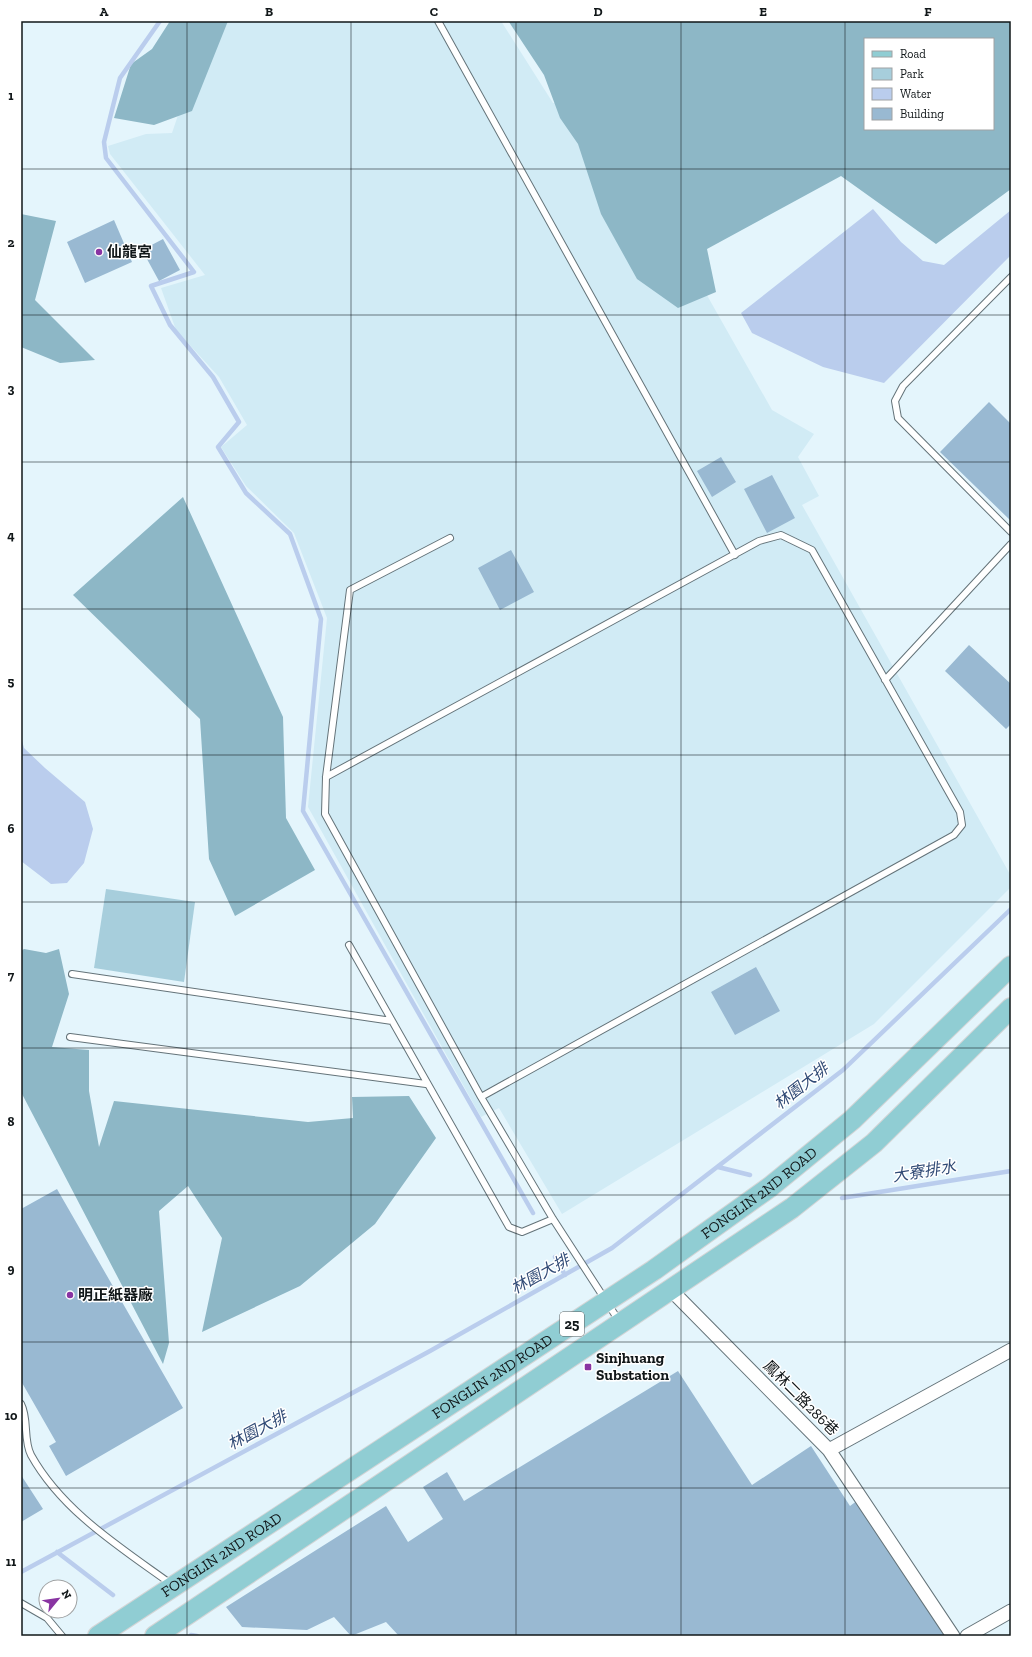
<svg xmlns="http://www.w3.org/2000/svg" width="1032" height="1657" font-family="'Zilla Slab','Noto Sans TC',serif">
	<rect width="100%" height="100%" fill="#e4f5fc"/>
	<path fill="#d1ebf5" d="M212,21H501L553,103L570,102L644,184L772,410L814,434L798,457L819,496L802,505L1011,876V887L874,1024L562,1214L499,1108L481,1117L308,807L327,618L294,533L246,486L221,447L247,425L219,377L176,330L161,288L205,275L110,154L108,146L146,134L172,133L208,26Z"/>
	<path fill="#a7cedc" d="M106,889L195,902L184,982L94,968Z"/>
	<path fill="#8db7c6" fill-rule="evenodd" d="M170,21H228L192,111L154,125L114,118L131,64L152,49Z
		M520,21H1011V189L936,244L841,176L707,249L716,292L678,308L637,279L601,214L578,144L560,118L544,75L509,22ZM865,39H993V129H865Z
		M21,214L56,221L35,300L95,360L60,363L21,347Z
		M183,497L283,717L286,818L315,870L235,916L209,859L200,719L73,595Z
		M24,949L46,953L59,949L69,994L52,1047L89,1050V1091L99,1147L114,1101L308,1122L353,1118L352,1097L409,1096L436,1138L375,1224L300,1286L202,1332L222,1238L188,1186L159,1211L169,1343L163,1364L21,1092V951Z"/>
	<path fill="#bacded" d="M873,209L901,242L923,261L944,265L1011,210V255L884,383L823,367L752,333L741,313Z
		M21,737L24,748L45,768L85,802L93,829L84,863L67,883L51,884L21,861Z"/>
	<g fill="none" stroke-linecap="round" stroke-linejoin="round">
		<path stroke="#bacded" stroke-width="4.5" d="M160,21L120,78L104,142L106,158L194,272L151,286L170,325L213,377L239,422L218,447L246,493L290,534L321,619L303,811L533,1213
			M718,1167L750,1175
			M842,1198L1011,1171
			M555,1257L565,1275
			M57,1552L113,1595
			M21,1572L430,1351L612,1248L843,1070L1011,909
			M191,1635L197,1636"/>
	</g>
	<path fill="#99b9d2" d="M114,220L132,262L85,283L67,242Z
		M163,239L180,270L159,281L142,250Z
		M989,402L1011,424V521L940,452Z
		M721,457L736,482L712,497L697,471Z
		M772,475L795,518L767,533L744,489Z
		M511,550L534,592L500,610L478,568Z
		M969,645L1011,684V724L1006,729L945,671Z
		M756,967L780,1011L735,1035L711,992Z
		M57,1189L183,1408L66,1476L49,1446L56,1442L21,1381V1209Z
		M678,1371L752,1485L811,1446L850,1506L862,1497L945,1636H399L386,1622L351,1636L334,1617L307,1630L242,1627L226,1607L386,1506L408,1542L443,1519L423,1487L447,1472L464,1501Z
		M21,1475L43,1509L21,1522Z"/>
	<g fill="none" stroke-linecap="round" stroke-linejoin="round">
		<defs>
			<path id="lane" d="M438,21L735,555
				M1011,277L903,386L895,401L898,418L1011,532
				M450,538L350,590L326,777L325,814L481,1097L553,1219L619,1321
				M885,680L1011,544
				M326,777L759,541L781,535L812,550L960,812L962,825L954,835L481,1097
				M349,945L509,1227L522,1232L553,1219
				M72,974L392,1021
				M70,1037L426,1084
				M21,1404C29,1419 23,1440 31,1455C62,1511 120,1547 171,1584
				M21,1603L47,1618L62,1636"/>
			<path id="street" d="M672,1291L829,1450L1011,1350
				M829,1450L953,1636
				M967,1636L1011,1611"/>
			<g id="primary">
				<path id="s1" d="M98,1636L654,1270L770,1187L852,1120L1011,966"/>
				<path d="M155,1636L792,1208L874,1143L1011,1008"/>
			</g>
		</defs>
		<use href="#lane" stroke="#647379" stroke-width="8"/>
		<use href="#street" stroke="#647379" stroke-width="15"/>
		<use href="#primary" stroke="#d4d5d6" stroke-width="22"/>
		<use href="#lane" stroke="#fff" stroke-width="6"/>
		<use href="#street" stroke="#fff" stroke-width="13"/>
		<use href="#primary" stroke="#90cdd3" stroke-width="20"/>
	</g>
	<path fill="none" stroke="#111719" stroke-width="1" stroke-opacity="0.55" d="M187,21V1636M351,21V1636M516,21V1636M681,21V1636M845,21V1636M21,169H1011M21,315H1011M21,462H1011M21,609H1011M21,755H1011M21,902H1011M21,1048H1011M21,1195H1011M21,1342H1011M21,1488H1011"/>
	<g fill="#8934a2" stroke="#fff" stroke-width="1.5">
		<circle cx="99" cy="252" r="4"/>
		<circle cx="70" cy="1295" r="4"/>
		<rect x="584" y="1363" width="8" height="8" rx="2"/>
	</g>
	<g text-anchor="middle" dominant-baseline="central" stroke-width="3" stroke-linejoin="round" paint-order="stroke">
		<rect fill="#fff" stroke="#585d5e" stroke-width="1" x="560" y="1312" width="24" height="24" rx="3"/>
		<g font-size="14" font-weight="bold" fill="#111719">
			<text x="572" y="1324">25</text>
		</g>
		<g font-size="15" font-weight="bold" fill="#111719" stroke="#fff" text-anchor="start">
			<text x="107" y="252">仙龍宮</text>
			<text x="78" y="1295">明正紙器廠</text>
			<text x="596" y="1358">Sinjhuang<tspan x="596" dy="17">Substation</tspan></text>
		</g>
		<g font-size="15" fill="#111719" stroke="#fff">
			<text stroke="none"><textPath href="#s1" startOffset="796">FONGLIN 2ND ROAD</textPath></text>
			<text stroke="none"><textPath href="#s1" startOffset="472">FONGLIN 2ND ROAD</textPath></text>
			<text transform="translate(801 1398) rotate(45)">鳳林二路286巷</text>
			<text stroke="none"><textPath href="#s1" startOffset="148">FONGLIN 2ND ROAD</textPath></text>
		</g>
		<g font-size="16" font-style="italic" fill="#314b76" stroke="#fff">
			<text transform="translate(801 1086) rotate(-38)">林園大排</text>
			<text transform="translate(924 1171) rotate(-9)">大寮排水</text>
			<text transform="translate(540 1274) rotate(-29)">林園大排</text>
			<text transform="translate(257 1430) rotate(-28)">林園大排</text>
		</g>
	</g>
	<rect width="1032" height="1657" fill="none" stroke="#ffffff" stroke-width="44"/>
	<rect x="864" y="38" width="130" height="92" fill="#ffffff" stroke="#a0a2a3"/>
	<rect x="872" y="51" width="20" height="6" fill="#90cdd3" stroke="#a0a2a3"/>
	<text x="900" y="58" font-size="12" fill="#111719">Road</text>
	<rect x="872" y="68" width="20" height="12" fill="#a7cedc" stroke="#a0a2a3"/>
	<text x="900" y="78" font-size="12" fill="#111719">Park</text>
	<rect x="872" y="88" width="20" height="12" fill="#bacded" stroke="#a0a2a3"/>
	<text x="900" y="98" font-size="12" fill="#111719">Water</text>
	<rect x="872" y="108" width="20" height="12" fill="#99b9d2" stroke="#a0a2a3"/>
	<text x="900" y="118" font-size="12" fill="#111719">Building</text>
	<g transform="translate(58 1599) rotate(61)"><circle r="19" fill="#ffffff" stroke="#a0a2a3"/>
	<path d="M0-3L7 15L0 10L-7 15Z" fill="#8934a2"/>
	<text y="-6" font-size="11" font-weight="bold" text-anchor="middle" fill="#111719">N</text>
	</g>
	<rect x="22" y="22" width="988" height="1613" fill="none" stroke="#111719" stroke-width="1.5"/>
	<g font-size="13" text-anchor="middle" font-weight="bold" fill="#111719">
		<text x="104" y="16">A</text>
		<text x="269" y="16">B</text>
		<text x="434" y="16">C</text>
		<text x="598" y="16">D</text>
		<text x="763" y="16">E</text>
		<text x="928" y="16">F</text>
		<text x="11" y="100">1</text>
		<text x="11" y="247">2</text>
		<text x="11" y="393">3</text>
		<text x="11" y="540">4</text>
		<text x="11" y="686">5</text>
		<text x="11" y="833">6</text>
		<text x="11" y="980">7</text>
		<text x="11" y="1126">8</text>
		<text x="11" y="1273">9</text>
		<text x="11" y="1420">10</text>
		<text x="11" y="1566">11</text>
	</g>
</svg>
